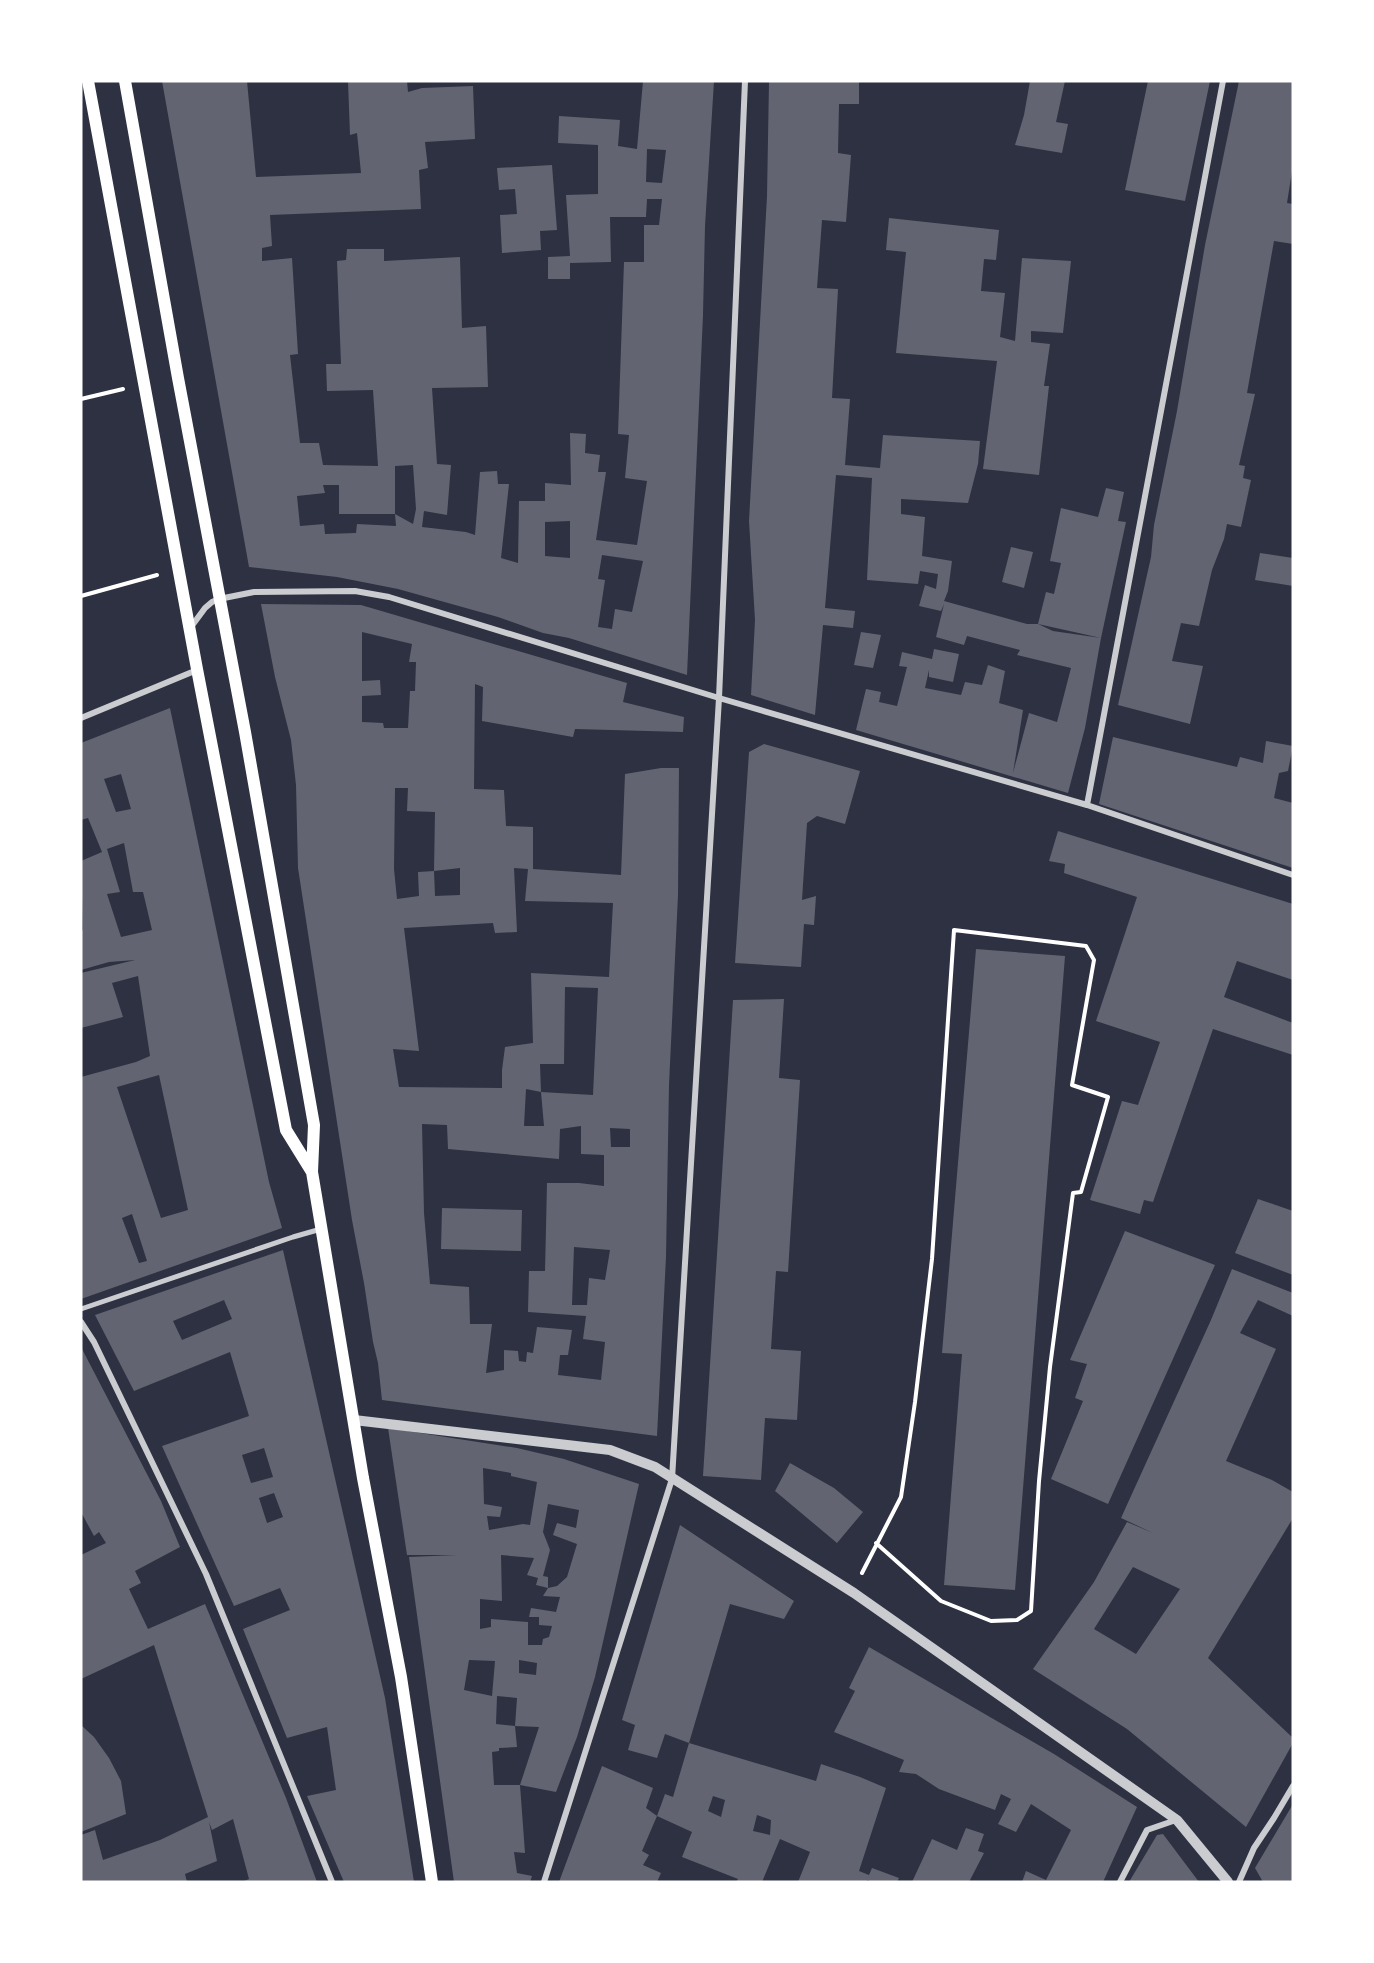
<svg xmlns="http://www.w3.org/2000/svg" width="1374" height="1963" font-family="'Sofia Sans Condensed',sans-serif">
	<rect width="100%" height="100%" fill="#2d3142"/>
	<path fill="#626471" fill-rule="evenodd" d="M162,81H247L256,177L361,173L357,133L350,135L348,81H407L408,92L422,88L473,86L475,139L425,142L428,168L419,170L421,209L270,215L272,246L262,248V261L292,258L298,354L290,355L300,443H319L323,465L378,466L373,390L327,391L326,364H341L337,261L346,260L347,249H384V261L460,257L462,328L486,326L488,387L432,388L437,464L451,465L447,515L424,511L422,527L466,532L475,535L480,472L497,471L498,484H509L501,558L518,563L519,501H545V483L571,485L570,433L586,434L585,453L600,455L598,472H606L596,540L637,545L647,481L625,478L629,435L618,434L624,262H644V225H659L662,199H647L646,217H610L611,262L570,263V279H548V257L570,256L566,195L598,194V145L558,143L559,116L620,120L618,146L637,149L643,81H714L705,226L703,315L687,675L569,638L543,633L498,617L398,589L337,577L249,567ZM647,149L666,150L662,183L646,182ZM413,465L416,509L413,524L395,514L396,526L357,524L356,533L325,534L324,524L300,526L297,496L325,493L323,485H339V514H395V466ZM570,521V558L545,556V522ZM602,555L643,561L632,612L615,609L612,629L598,627L605,580L598,579Z
		M769,81H859V104H839L838,153L851,155L846,222L822,220L817,288L838,289L832,398L850,399L845,465L880,468L883,435L980,441L978,464L968,503L901,499V514L925,517L922,556L952,561L948,591L944,601L1027,624H1038L1053,631L1101,638L1038,624L1046,592L1054,594L1061,563L1050,561L1061,508L1098,517L1106,488L1124,492L1118,521L1126,522L1101,638L1085,728L1068,793L856,730L866,689L881,692L879,702L897,706L907,667L899,666L902,652L932,659L934,649L959,654L953,682L929,677V670L925,688L961,695L965,682L982,685L988,665L1005,671L999,703L1023,710L1013,773L1029,713L1057,722L1071,668L1017,655L1020,650L967,636L964,645L936,637L944,604L941,611L919,606L925,585L936,589L938,574L920,571L918,584L867,580L872,478L836,475L825,608L855,611L853,628L823,625L815,715L751,695L755,620L749,521L767,196Z
		M1030,81H1065L1056,122L1068,124L1062,153L1015,145L1024,115Z
		M1148,81H1210L1185,201L1125,190Z
		M1239,81H1293V165L1287,203L1293,204V244L1274,241L1247,393L1255,394L1239,465L1245,466L1243,478L1251,480L1241,527L1227,524L1224,539L1212,570L1199,626L1181,623L1172,661L1203,666L1190,724L1118,705L1151,557L1154,525L1177,411L1205,245Z
		M552,165L557,230L540,231L541,250L502,253L500,215L517,214L515,189L499,190L497,168Z
		M889,218L999,230L996,260L984,259L981,291L1005,293L1000,337L1015,341L1022,258L1071,261L1063,333L1031,331V342L1050,344L1044,386H1049L1039,475L983,469L997,361L896,353L906,252L886,250Z
		M1011,547L1033,552L1024,588L1002,582Z
		M1260,553L1293,558V586L1255,580Z
		M261,604L361,605L627,683L623,702L684,717L683,732L575,729L573,737L482,721L483,687L475,684L474,789L504,790L506,826L533,827V869L621,875L625,774L661,768H679L678,895L669,1085L666,1257L657,1436L382,1400L378,1363L373,1342L364,1283L352,1220L298,868L296,785L291,740L275,677ZM362,632L412,644L409,662H416L415,691H410L408,728H384L383,723L362,722V696L381,695L380,680L362,681ZM395,788H408L407,811L435,812L434,871L418,872L419,896L397,899L394,869ZM460,868V895L435,896L434,871ZM514,868L528,869L525,901L613,903L609,977L531,973L533,1043L505,1047L502,1070V1088L399,1087L393,1049L419,1051L404,928L493,923L495,933L517,932ZM565,987L598,988L593,1095L541,1092L544,1126H524L526,1089L541,1092L540,1064H564ZM422,1124L447,1125L448,1149L559,1159L560,1129L581,1126V1154L604,1155V1186L579,1183H547L545,1271H529L528,1312L586,1316L583,1339L605,1342L601,1380L558,1375L560,1355H568L572,1330L537,1327L533,1353L527,1352L526,1362L519,1361L518,1351L504,1350V1370L486,1373L492,1324H470L469,1287L430,1284L424,1213ZM610,1128L630,1129V1147H611ZM574,1247L610,1250L605,1280L589,1278L587,1305H572Z
		M861,632L881,635L873,668L854,665Z
		M170,708L269,1182L282,1228L81,1299V1077L136,1062L150,1056L138,976L112,983L123,1017L81,1028V973L135,960L109,962L81,970V931L83,930L81,861L102,852L88,818L81,820V743ZM121,774L131,809L116,812L104,779ZM124,843L133,892H143L152,930L121,937L107,894L120,892L107,849ZM159,1075L188,1210L161,1218L117,1087ZM132,1214L147,1261L139,1263L122,1218Z
		M1113,737L1237,767L1240,757L1263,763L1266,741L1293,746L1288,771L1279,773L1274,798L1293,803V868L1099,804Z
		M764,744L860,771L845,824L817,816L807,823L802,900L816,896L814,925L804,924L801,967L735,963L749,752Z
		M1058,831L1293,904V980L1237,961L1224,997L1293,1023V1055L1213,1029L1153,1202L1144,1200L1140,1214L1090,1200L1122,1101L1138,1105L1160,1042L1096,1021L1137,897L1064,873L1065,864L1049,861Z
		M976,949L1065,956L1015,1590L944,1585L962,1354L942,1353Z
		M784,999L779,1078L800,1080L788,1272L776,1271L771,1349L801,1351L797,1420L765,1418L761,1480L703,1476L733,1000Z
		M1258,1199L1293,1211V1275L1235,1253Z
		M442,1208L522,1210L521,1251L441,1249Z
		M1125,1231L1215,1265L1108,1504L1051,1479L1083,1401L1075,1398L1087,1364L1070,1360Z
		M283,1250L385,1698L414,1882H344L307,1796L336,1790L327,1727L287,1738L243,1629L290,1610L280,1588L234,1606L162,1446L249,1416L230,1352L134,1391L95,1315ZM224,1300L232,1319L182,1340L173,1321ZM264,1448L273,1477L251,1483L242,1455ZM274,1493L283,1517L267,1523L259,1498Z
		M1232,1269L1293,1293V1316L1258,1300L1240,1333L1276,1349L1226,1461L1272,1480L1293,1492V1518L1208,1658L1293,1738V1743L1246,1827L1127,1729L1033,1669L1094,1582L1127,1522L1153,1533L1121,1518L1211,1320ZM1133,1567L1180,1589L1136,1654L1094,1629Z
		M81,1347L161,1501L180,1547L135,1571L141,1583L129,1589L148,1629L205,1604L286,1798L317,1882H242L249,1879L233,1819L212,1830L209,1822L217,1861L185,1874L187,1882H81V1835L95,1830L103,1860L160,1840L208,1817L154,1645L81,1679V1555L106,1543L99,1532L94,1536L81,1512Z
		M388,1428L517,1448L564,1459L639,1484L595,1677L577,1737L556,1792L520,1785L539,1727L515,1726L517,1698L497,1696L496,1724L515,1726L517,1747L499,1748V1751L492,1752L494,1785H520L525,1853L514,1852L517,1873L532,1876L530,1882H454L409,1557L457,1555H407ZM483,1468L511,1473V1476L537,1482L530,1525L523,1524L489,1530L487,1516L500,1517L502,1507L484,1504ZM548,1504L579,1510L576,1528L557,1523L553,1535L577,1544L567,1577L557,1586L548,1588V1577L543,1576L550,1550L543,1532ZM501,1555L534,1558L527,1575L538,1578L536,1585L548,1588L543,1596L560,1597L556,1612L531,1608L529,1617H539V1625L552,1626L549,1637L543,1639L542,1645H528V1622L491,1619V1627L480,1629V1599L502,1601ZM469,1660L495,1661L492,1696L464,1690ZM519,1660L537,1663L536,1675L519,1673Z
		M790,1463L834,1488L863,1512L837,1543L775,1491Z
		M680,1525L794,1601L784,1619L730,1604L689,1743L665,1734L657,1758L628,1750L635,1725L622,1720Z
		M869,1647L1054,1754L1137,1807L1103,1882H1022L1026,1871L1046,1880L1071,1830L1031,1804L1016,1832L998,1824L1011,1799L1001,1794L995,1810L939,1789L916,1774L899,1772L904,1760L834,1732L855,1691L849,1688Z
		M81,1725L94,1737L109,1758L121,1781L126,1814L81,1832Z
		M689,1743L816,1781L821,1764L860,1777L886,1788L859,1871L869,1875L872,1868L899,1878L897,1882H873L867,1880V1882H798L810,1852L780,1839L762,1882H736L738,1879L682,1857L692,1832L657,1816L642,1851L649,1855L643,1865L661,1873L657,1882H559L602,1766L653,1788L646,1808L657,1816L665,1794L673,1797ZM713,1796L725,1800L721,1817L708,1811ZM757,1815L771,1820L770,1835L753,1831Z
		M1293,1804V1882H1263L1255,1868Z
		M966,1828L984,1834L978,1851L984,1853L969,1882H912L932,1839L957,1850Z
		M1163,1834L1199,1882H1129L1157,1835Z"/>
	<g fill="none" stroke-linecap="round" stroke-linejoin="round">
		<path stroke="#fff" stroke-width="4" d="M81,399L123,389
			M81,596L157,575
			M862,1573L901,1497L915,1402L932,1259L954,930L1086,946L1094,960L1072,1085L1108,1097L1081,1192L1073,1193L1050,1367L1039,1481L1031,1611L1017,1620L991,1621L941,1601L876,1543"/>
		<path stroke="#caccd0" stroke-width="5" d="M81,1309L293,1237L321,1229"/>
		<path stroke="#caccd0" stroke-width="6" d="M191,627L205,608L212,602L219,599L254,592L355,591L389,597L719,698L1087,805L1293,875
			M81,718L197,670
			M1087,805L1223,81
			M81,1322L94,1342L206,1574L332,1882
			M544,1882L672,1479L719,698L745,81
			M1120,1882L1147,1830L1176,1820
			M1239,1882L1254,1848L1274,1818L1293,1786"/>
		<path stroke="#caccd0" stroke-width="10" d="M354,1420L610,1450L655,1467L854,1593L1177,1820L1228,1882"/>
		<path stroke="#fff" stroke-width="12" d="M88,81L197,669L286,1130L312,1172
			M125,81L178,378L245,732L314,1125L312,1172L363,1478L401,1677L432,1882"/>
	</g>
	<rect width="1374" height="1963" fill="none" stroke="#ffffff" stroke-width="165"/>
</svg>
